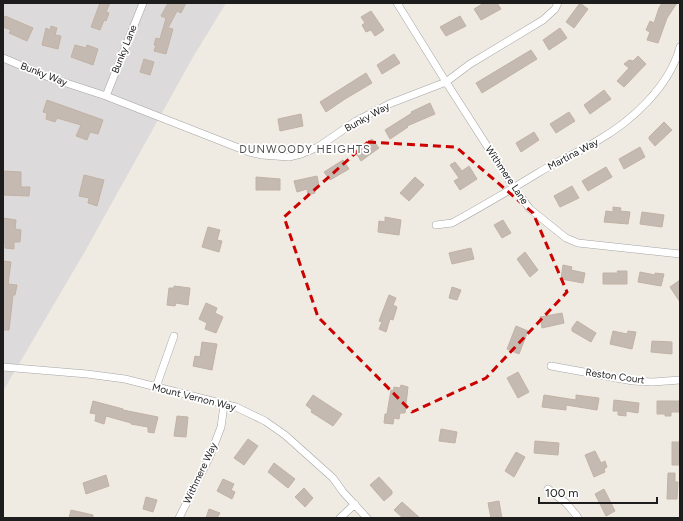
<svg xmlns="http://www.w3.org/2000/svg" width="683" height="521" font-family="Figtree,sans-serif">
	<rect width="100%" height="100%" fill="#efebe3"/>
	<path fill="#dcdada" d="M3,3H226L193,57L84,253L3,391Z"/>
	<path fill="#c4bab2" stroke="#c2b2a4" d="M100,3H110L106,12L109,13L106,21L104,20L100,30L91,27Z
		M168,3H186L181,13L177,11L168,28L173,29L166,54L154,51L156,45H154L156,38L160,39L166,18L161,16Z
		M484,3H497L501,9L481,20L474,9Z
		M580,3L588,9L574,28L566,22Z
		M662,3H677L667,18L658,43L647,40L650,32L646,30L650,21L654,23L659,8Z
		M371,11L384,30L375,36L371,30L366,32L362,25L365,23L361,17Z
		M5,16L33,28L27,41L9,33L11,30L3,27V21Z
		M460,16L466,26L446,36L440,27Z
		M51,26L57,28L55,35L61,36L58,49L42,45L46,28L50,30Z
		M560,28L567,38L549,50L543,40Z
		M75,45L86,48L87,45L98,49L93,65L71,57Z
		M531,50L537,59L482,93L476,83Z
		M394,54L400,63L382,74L377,65Z
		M638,56L646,64L624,87L617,81L629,68L624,64L629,60L633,61Z
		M144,59L154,62L150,75L140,72Z
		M366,73L372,83L345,99L326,112L320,102Z
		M604,90L611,99L590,114L584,105Z
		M47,100L103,120L98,134L90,132L87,140L76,136L81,125L57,118L55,122L46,119L47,113L43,112Z
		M430,103L435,114L407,126L408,127L390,139L385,130L412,113L411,112Z
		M569,112L575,121L556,133L550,124Z
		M301,114L303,126L280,131L278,119Z
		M664,122L672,130L655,146L649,139V137Z
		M534,132L539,140L521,152L516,143Z
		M372,139L379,148L361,161L355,151Z
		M640,147L645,157L624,169L619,159Z
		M343,160L349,169L330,180L324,172Z
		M455,162L462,171L469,166L477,179L460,190L454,181L459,178L450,165Z
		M606,167L612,177L588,191L582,181Z
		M3,171L21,172V187H30L29,196L3,195Z
		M84,175L104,180L97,206L88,203L89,198L79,196Z
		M317,176L319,186L314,188L315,193L308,195L307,189L297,192L294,181Z
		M256,177L280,179V190H256Z
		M415,177L424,185L409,201L400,193Z
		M572,186L579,198L560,207L554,196Z
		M613,207L621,208L620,211L630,212L628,224L604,222L606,211L613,212Z
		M642,212L664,215L662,227L640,224Z
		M385,217L401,220L399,235L378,232L379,221L385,222Z
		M3,218L16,220L15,229L21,230L20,242H14V249L5,248V243L3,242Z
		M503,220L511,233L502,238L494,225Z
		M208,227L220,230L217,240L222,241L219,252L202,247Z
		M471,248L474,259L452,264L449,253Z
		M525,252L538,270L530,277L517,259Z
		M3,261L11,262L8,284L17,285L15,295H13L9,330H3Z
		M563,265L572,267L571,270L585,273L583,283L561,279Z
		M617,271H627V284H603V273H618Z
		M640,272L655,275V273L664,274L661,286L638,282Z
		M680,280V302L670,287Z
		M174,286L190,288L188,305L176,303L175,306L167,305L169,288H174Z
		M452,287L461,290L457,300L449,298Z
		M389,295L396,298L393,305L397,307L393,320L390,319L386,332L379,329L382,322L379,321Z
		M206,303L217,308L215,313L223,317L216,333L205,329L207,323L199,319Z
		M562,313L564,323L542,328L540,317Z
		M577,321L596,333L591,342L572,331V328Z
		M516,326L528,331L519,354L507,349Z
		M613,331L627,334L628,331L636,332L632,349L610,344Z
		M652,341L672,342V354L651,352Z
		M202,342L217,344L212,370L193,366L195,356L200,357Z
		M518,372L529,392L518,398L507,378Z
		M401,385L408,387L405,413H400L399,419L394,418L393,424L384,423L385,414H387L391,390L393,391L394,387L400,388Z
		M313,395L342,414L333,426L311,412L312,410L306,405Z
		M544,395L576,400V395L599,398L597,410L566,405V410L542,407Z
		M614,400L639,403L638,413L626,411V416L618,415V411H613Z
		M93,401L123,409V410L158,417L154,433L148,432V427L131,424V423L106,416L104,424L95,421L96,414L90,413Z
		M657,401H680V412H671V416H665V414H657Z
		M177,416L188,417L186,437L174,436Z
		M441,429L457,432L455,443L439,441Z
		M248,439L258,446L244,465L234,458Z
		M535,441L559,443L558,455L534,453Z
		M672,442H680V465H672Z
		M595,451L601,463L605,461L607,467L604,469L605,472L594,477L585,455Z
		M516,452L525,457L514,477L505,471Z
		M274,463L295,479L288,488L268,472Z
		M668,473H675V482H678L677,499H667Z
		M106,475L109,486L86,494L83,483Z
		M379,477L392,491V494L384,501L370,485Z
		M223,479L234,484L231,490L235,492L232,499L217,491Z
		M304,488L313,498L305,507L295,497Z
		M604,489L615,511L606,516L595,494Z
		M146,497L157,500L153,512L143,509Z
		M499,501L502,518H491L488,503Z
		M402,502L420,518H403L394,510Z
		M209,509L220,513L217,518H206Z
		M71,510L93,515V518H69Z"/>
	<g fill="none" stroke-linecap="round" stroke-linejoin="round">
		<defs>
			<path id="minor" d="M397,3L446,82L514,188L530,209L566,238L578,243L680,254
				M3,58L51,78L106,96L249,152L262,155L289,157L301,154L318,147L356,121L389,104L446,82L470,64L543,20L555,9L558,3
				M106,96L143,3
				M436,225L452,223C481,207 510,190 538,173C557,161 578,153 597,141C632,121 669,87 680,47
				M551,366L633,381L653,382L680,380
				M3,367L87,374L125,379L236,407L265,421L285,435L333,478L343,492L367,518
				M156,387L174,336
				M548,489L566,503L577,516L578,518
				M179,518L210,456L221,427L224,405
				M340,518L355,504"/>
		</defs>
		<use href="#minor" stroke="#a4a4a4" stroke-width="8"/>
		<use href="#minor" stroke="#fff" stroke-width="7"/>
	</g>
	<path fill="none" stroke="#cb0200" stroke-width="3" stroke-dasharray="8 5" stroke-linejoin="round" d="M368,142L456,147L533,213L567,292L486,378L412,412L318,317L284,217Z"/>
	<g text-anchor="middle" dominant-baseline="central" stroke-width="3.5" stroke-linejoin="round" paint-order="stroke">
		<g font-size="10" fill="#1d1d1d" stroke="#fff">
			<text transform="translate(124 49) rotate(-68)">Bunky Lane</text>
			<text transform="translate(44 74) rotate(21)">Bunky Way</text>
			<text transform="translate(367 117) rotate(-29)">Bunky Way</text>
			<text transform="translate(573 154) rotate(-28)">Martina Way</text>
			<text transform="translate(507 175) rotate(56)">Withmere Lane</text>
			<text transform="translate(615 376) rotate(8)">Reston Court</text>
			<text transform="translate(194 397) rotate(14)">Mount Vernon Way</text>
			<text transform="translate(200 473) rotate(-65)">Withmere Way</text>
		</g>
		<g font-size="11" letter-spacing="1" fill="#505050" stroke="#fff">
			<text x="305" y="149">DUNWOODY HEIGHTS</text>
		</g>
	</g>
	<rect width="683" height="521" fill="none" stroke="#1d1d1d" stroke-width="8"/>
	<path d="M539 497v6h118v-6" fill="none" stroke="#1d1d1d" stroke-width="2"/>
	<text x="545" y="497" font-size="12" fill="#1d1d1d" stroke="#ffffff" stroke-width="3" paint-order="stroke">100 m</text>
</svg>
